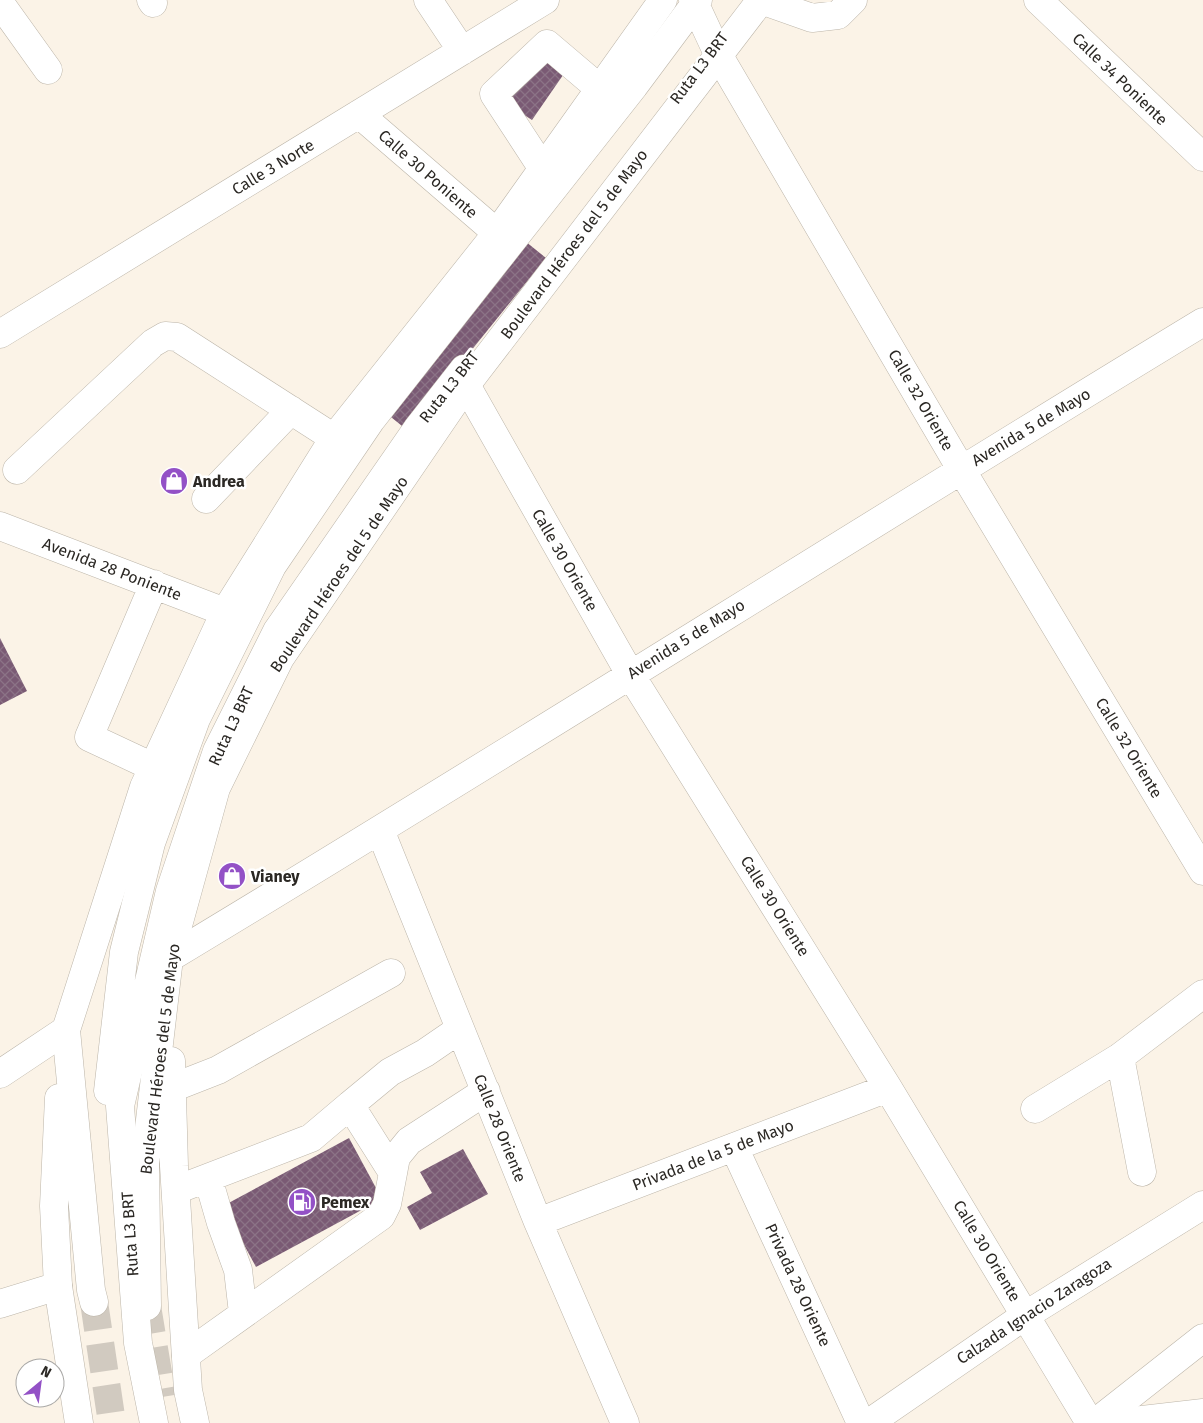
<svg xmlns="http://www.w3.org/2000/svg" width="1203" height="1423" font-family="'Fira Sans',sans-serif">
	<defs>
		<pattern id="building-cross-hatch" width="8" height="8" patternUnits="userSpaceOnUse" patternTransform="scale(1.25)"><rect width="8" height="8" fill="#7a5a74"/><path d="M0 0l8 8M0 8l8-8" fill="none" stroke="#8b7386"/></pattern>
	</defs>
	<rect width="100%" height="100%" fill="#fbf3e7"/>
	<path fill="url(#building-cross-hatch)" d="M546,48L570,65L532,120L507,104Z
		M520,237L546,258L407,430L381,409Z
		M0,638L27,691L0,705Z
		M349,1138L382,1199L256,1267L223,1206Z
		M463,1149L488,1194L420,1230L407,1207L432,1193L420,1172Z"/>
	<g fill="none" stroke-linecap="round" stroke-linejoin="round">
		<path stroke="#d1cac0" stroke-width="28" stroke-dasharray="28 14" stroke-linecap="butt" d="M94,1302L112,1423
			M147,1306L162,1397"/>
		<defs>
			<path id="minor" d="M151,0L153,3
				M428,0L462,51
				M693,0L719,56L961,469L1203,871
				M761,0L812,18L838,15L853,0
				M1038,0L1203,157
				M0,3L48,70
				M359,114L497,233
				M543,169L494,94L547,44L600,89
				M0,334L545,0
				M466,385L630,674L888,1088L1090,1423
				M17,470L153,343L165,336L177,337L334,438
				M206,499L291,410
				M0,526L225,612
				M153,767L89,737L154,584
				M380,830L538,1222L625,1423
				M169,958C516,749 857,532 1203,322
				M1120,1057L1142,1172
				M0,1074L66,1030
				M172,1088L218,1070L391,973
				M108,1091L124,952L151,843L196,719L272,566L371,420L634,86L698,0
				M350,1105L390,1072L425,1053L460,1029
				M1035,1109L1120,1057L1203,994
				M734,1147L861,1423
				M393,1173L396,1157L409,1141L486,1091
				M208,1178L221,1223L238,1270L243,1313
				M176,1190L311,1138L350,1105L393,1173L387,1204L381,1216L186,1355
				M538,1222L888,1088
				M0,1304L58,1286
				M154,1423L138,1343L120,1106L170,891L217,751L277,631L417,429L464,369
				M1116,1423L1203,1413"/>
			<path id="major" d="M171,1061L174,1166L188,1390L195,1423
				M59,1098L54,1206L58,1286L79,1423
				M94,1302L91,1290L66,1030L144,787L225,612L334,438L497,233L663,0
				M147,1306L145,1163L169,958L216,788L280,658L466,385L761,0
				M869,1423L1026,1315L1203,1205
				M1095,1423L1203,1338"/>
		</defs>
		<use href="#minor" stroke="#bcb5a9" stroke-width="29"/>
		<use href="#major" stroke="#bcb5a9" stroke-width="29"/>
		<use href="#minor" stroke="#fff" stroke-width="28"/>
		<use href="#major" stroke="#fff" stroke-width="28"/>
	</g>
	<defs>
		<symbol id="shop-disc" viewBox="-11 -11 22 22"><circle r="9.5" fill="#9351c6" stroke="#fff"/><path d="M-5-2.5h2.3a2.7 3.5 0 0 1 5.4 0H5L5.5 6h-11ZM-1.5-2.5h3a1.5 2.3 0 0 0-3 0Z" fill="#fff"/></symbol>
		<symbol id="fuel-disc" viewBox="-11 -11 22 22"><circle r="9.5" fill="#9351c6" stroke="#fff"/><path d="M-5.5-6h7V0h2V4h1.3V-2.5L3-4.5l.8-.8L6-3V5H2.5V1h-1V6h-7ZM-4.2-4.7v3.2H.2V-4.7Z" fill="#fff"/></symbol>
	</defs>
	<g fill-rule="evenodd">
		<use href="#shop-disc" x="158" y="465" width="32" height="32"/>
		<use href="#shop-disc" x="216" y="860" width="32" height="32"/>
		<use href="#fuel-disc" x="286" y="1186" width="32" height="32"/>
	</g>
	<g text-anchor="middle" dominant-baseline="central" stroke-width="5" stroke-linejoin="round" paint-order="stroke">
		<g font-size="16" fill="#2b2824" stroke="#fff">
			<text transform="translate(699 68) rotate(-53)">Ruta L3 BRT</text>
			<text transform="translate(1120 79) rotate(44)">Calle 34 Poniente</text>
			<text transform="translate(273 167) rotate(-31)">Calle 3 Norte</text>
			<text transform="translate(428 174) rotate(41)">Calle 30 Poniente</text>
			<text transform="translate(574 244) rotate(-53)">Boulevard Héroes del 5 de Mayo</text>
			<text transform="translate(449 387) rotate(-52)">Ruta L3 BRT</text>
			<text transform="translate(921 400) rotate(60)">Calle 32 Oriente</text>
			<text transform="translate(1031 427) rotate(-31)">Avenida 5 de Mayo</text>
			<text transform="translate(565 560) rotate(60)">Calle 30 Oriente</text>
			<text transform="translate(112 569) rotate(21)">Avenida 28 Poniente</text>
			<text transform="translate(339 574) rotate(-56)">Boulevard Héroes del 5 de Mayo</text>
			<text transform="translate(686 639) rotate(-32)">Avenida 5 de Mayo</text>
			<text transform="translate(231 726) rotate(-65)">Ruta L3 BRT</text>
			<text transform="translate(1129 748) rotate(59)">Calle 32 Oriente</text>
			<text transform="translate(775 906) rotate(58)">Calle 30 Oriente</text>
			<text transform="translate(160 1059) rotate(-83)">Boulevard Héroes del 5 de Mayo</text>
			<text transform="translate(500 1128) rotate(68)">Calle 28 Oriente</text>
			<text transform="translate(713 1155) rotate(-21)">Privada de la 5 de Mayo</text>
			<text transform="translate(130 1234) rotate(-94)">Ruta L3 BRT</text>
			<text transform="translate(987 1251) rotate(59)">Calle 30 Oriente</text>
			<text transform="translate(798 1285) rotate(65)">Privada 28 Oriente</text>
			<text transform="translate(1034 1311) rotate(-33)">Calzada Ignacio Zaragoza</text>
		</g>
		<g font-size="16" font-weight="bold" fill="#2b2824" stroke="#fff" text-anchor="start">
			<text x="193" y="481">Andrea</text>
			<text x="251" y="876">Vianey</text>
			<text x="321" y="1202">Pemex</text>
		</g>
	</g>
	<g transform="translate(40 1383) rotate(29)"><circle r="24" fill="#ffffff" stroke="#aaa9a7"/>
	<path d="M0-4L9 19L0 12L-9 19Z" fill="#9351c6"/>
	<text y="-8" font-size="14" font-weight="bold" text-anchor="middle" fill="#2b2824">N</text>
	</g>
</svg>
